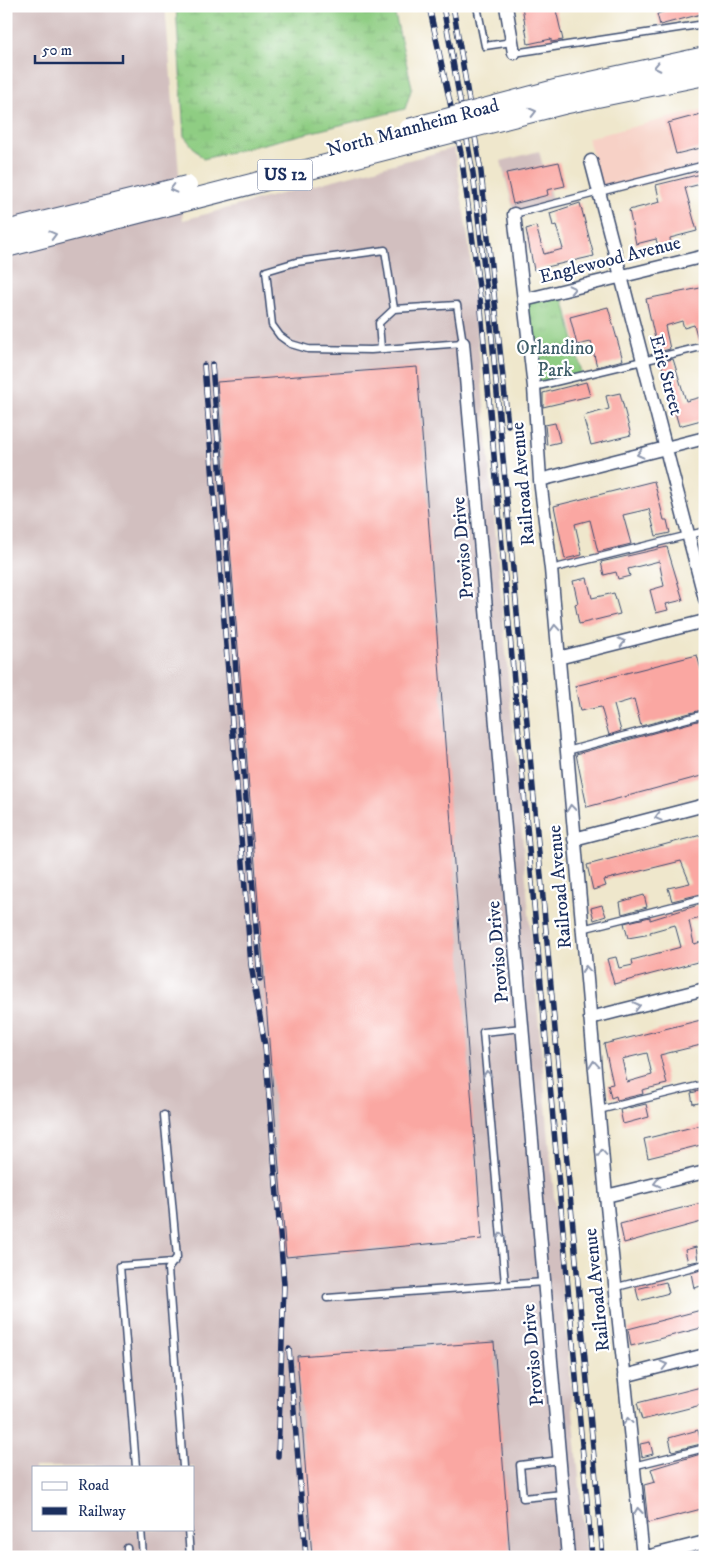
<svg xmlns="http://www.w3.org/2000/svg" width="711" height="1563" font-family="'IM FELL DW Pica',serif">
	<defs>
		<pattern id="grass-tufts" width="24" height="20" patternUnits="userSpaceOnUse" patternTransform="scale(1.25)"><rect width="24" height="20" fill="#8fcd83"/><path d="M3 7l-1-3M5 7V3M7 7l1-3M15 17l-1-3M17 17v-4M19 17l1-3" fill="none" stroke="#7bb074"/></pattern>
		<pattern id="wetland-marsh" width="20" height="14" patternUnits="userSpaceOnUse" patternTransform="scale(1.25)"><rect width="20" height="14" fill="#8fcd83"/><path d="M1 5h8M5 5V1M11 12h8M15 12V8" fill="none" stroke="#7bb074"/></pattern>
	</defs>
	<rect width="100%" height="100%" fill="#fff"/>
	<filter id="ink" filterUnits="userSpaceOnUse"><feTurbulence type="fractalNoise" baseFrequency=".02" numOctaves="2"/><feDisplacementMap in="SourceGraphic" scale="10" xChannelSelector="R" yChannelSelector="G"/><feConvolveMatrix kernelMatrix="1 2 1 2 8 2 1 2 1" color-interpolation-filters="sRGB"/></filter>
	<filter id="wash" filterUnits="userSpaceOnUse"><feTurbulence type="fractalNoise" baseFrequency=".0096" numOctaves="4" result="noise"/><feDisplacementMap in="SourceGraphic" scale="20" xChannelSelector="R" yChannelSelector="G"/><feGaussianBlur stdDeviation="1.12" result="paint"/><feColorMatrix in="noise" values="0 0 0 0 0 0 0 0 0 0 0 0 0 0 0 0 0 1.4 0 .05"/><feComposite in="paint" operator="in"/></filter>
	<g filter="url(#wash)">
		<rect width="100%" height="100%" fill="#efe7cc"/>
		<path fill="#f7d1c6" d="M705,109V169L602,194L588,138Z"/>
		<path fill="#d2bfbf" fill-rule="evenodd" d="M6,6H165L183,220L454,148L469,245L484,404L586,1557H6ZM34,1467H194V1529H34Z
			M539,151L553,204L515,215L501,161Z"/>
		<path fill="url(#grass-tufts)" stroke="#557e70" d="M561,289L583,377L536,389L526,298Z"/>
		<path fill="url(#wetland-marsh)" stroke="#557e70" d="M176,6H393L412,87L405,109L203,159L184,136Z"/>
		<g id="blocks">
			<path fill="#faa7a2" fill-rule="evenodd" d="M522,6H555L563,40L551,42V39L528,44Z
				M681,6L687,8L705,6V13L660,25L657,14Z
				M705,113V147L676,154L668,123Z
				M559,162L565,186L547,190L548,195L513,204L506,173Z
				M705,173V183L685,188L697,231L670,238L671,246L659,249L656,239L636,244L629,210L660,202L656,185Z
				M580,203L594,256L534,270L526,229L536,226L544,254L563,249L556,225L553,226L550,213Z
				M705,287V341L699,342L694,325L684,328L682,321L665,326L670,349L658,352L646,299Z
				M608,307L623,360L597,367L591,342L577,345L570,317Z
				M673,359L686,401L705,396V419L679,426L661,362Z
				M417,367L482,1239L286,1257L217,382Z
				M586,382L590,396L543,407V393Z
				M620,393L631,435L591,445L583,416L609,409L606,396Z
				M555,423L560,442L547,445L545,425Z
				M654,481L664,520H667L670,533L656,536L649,509L623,515L631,544L598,552L590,520L575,524L582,555L565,559L554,506Z
				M667,547L683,600L666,604L668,610L656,613L650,590L664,586L659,561L628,569L630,576L618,579L616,572L604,575L601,562Z
				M587,578L592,598L614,593L620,614L579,624L575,604L578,603L573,581Z
				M697,655L705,684V709L641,726L634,699L614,705L621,731L609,735L601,707L580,711L575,686Z
				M705,719V775L587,807L576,754Z
				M705,834V893L672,901L668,888L690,883L681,861L604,880L606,886L593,890L587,865Z
				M644,895L647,907L622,914L620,902Z
				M705,903V917L689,921L694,944L705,941V960L614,984L607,959L616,957L619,968L633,965L632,960L681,947L675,925L650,932L651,934L628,938L624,923L650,917V920Z
				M602,905L606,916L594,920L591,908Z
				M705,1019V1044L660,1055L667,1084L642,1090L643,1094L617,1100L616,1096L611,1098L608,1085L613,1084L604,1044ZM647,1053L652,1075L627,1082L622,1059Z
				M703,1090L705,1102L693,1104L691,1093Z
				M646,1104L649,1117L623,1124L620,1110Z
				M705,1124V1144L648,1158L644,1139Z
				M705,1202V1221L624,1243L620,1224Z
				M696,1247L698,1261L688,1263L685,1250Z
				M701,1270L705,1285L694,1288L691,1273Z
				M666,1282L669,1293L639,1301L636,1289Z
				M705,1309V1327L631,1346L628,1329Z
				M494,1342L510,1557H312L297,1356Z
				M705,1386V1404L642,1420L637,1403Z
				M698,1430L701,1444L672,1451L669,1438Z
				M650,1442L653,1454L642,1457L640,1444Z
				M704,1453L705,1508L648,1523L644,1485L655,1482L651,1469Z"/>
		</g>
	</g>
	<g filter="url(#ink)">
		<use href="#blocks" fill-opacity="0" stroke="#3b4b6e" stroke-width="1"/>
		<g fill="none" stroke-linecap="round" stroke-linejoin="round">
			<defs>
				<path id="service" d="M477,6L485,46L512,42
					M514,53L705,24
					M514,214L705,165
					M385,250L394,309L457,305L463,343L371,350L308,349L291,344L280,336L272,325L266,271L296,262Z
					M381,349L379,323L394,309
					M534,387L705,346
					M551,569L705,531
					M567,751L705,714
					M582,929L705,898
					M599,1110L705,1084
					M164,1115L177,1257L168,1269L183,1467
					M505,1284L483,1032L523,1028
					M617,1287L705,1264
					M327,1298L544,1282
					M560,1460L520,1465L523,1498L563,1494
					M633,1466L705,1448
					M136,1467L120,1266L174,1262
					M141,1529L143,1557
					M188,1529L190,1557
					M127,1548L128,1557"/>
				<path id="minor" d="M506,6L514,53
					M591,161L705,599
					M514,214L534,387L540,480L551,569L606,1196L643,1557
					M524,300L705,256
					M463,343L568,1557
					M540,480L705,438
					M558,658L705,621
					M574,839L705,805
					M590,1018L705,989
					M606,1196L705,1172
					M624,1376L705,1355
					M646,1557L705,1542"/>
				<path id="primary" d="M559,89L705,57
					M563,104L705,75"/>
			</defs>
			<use href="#service" stroke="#3b4b6e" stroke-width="9"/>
			<use href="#minor" stroke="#3b4b6e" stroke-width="15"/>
			<use href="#primary" stroke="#3b4b6e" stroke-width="22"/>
			<use href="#service" stroke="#fff" stroke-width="6"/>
			<use href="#minor" stroke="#fff" stroke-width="12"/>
			<use href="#primary" stroke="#fff" stroke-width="20"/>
			<defs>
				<path id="rail" d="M429,6L461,153L479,287L592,1557
					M443,6L473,173L491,327L603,1557
					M453,6L481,172L508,425
					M212,364L260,979
					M204,365L251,965L265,1046L284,1284L278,1456
					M289,1349L306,1557"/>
			</defs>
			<use href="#rail" stroke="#1b2f5e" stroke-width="5.5"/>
			<use href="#rail" stroke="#fff" stroke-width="4" stroke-dasharray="11" stroke-linecap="butt"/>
			<defs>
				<path id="primary-bridge" d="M409,129L559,89
					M6,231L187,186
					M6,247L563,104"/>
			</defs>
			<use href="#primary-bridge" stroke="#3b4b6e" stroke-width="22" stroke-linecap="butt"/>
			<use href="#primary-bridge" stroke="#fff" stroke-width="20"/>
		</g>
		<defs><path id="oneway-chevron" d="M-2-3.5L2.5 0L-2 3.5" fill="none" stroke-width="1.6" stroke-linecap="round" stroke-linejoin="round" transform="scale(1.25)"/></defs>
		<g stroke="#8d97ae">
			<use href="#oneway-chevron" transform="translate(657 67) rotate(168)"/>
			<use href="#oneway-chevron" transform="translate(533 112) rotate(-14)"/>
			<use href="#oneway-chevron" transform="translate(173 189) rotate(166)"/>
			<use href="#oneway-chevron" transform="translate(53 235) rotate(-15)"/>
			<use href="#oneway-chevron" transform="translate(572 289) rotate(-13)"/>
			<use href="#oneway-chevron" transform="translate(640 454) rotate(166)"/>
			<use href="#oneway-chevron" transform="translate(555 628) rotate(-94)"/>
			<use href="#oneway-chevron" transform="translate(622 642) rotate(-14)"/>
			<use href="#oneway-chevron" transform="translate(571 808) rotate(-96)"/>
			<use href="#oneway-chevron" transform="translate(658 817) rotate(165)"/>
			<use href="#oneway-chevron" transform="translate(586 969) rotate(-95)"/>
			<use href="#oneway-chevron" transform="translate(637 1006) rotate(-14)"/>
			<use href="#oneway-chevron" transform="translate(594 1064) rotate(-95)"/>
			<use href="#oneway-chevron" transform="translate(487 1074) rotate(-95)"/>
			<use href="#oneway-chevron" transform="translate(602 1153) rotate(-95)"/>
			<use href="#oneway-chevron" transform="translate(657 1183) rotate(166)"/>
			<use href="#oneway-chevron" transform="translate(501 1236) rotate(-95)"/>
			<use href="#oneway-chevron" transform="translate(664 1365) rotate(-14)"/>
			<use href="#oneway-chevron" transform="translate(628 1421) rotate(-96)"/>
			<use href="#oneway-chevron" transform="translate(638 1511) rotate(-96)"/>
		</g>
	</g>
	<g text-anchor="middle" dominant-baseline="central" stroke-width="4.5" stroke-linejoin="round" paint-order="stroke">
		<rect fill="#fff" stroke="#5f6d8e" stroke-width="1" x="257.5" y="159.5" width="55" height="31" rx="4"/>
		<g font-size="18" font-weight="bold" fill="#1b2f5e">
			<text x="285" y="175">US 12</text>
		</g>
		<g font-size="19" fill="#1b2f5e" stroke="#fff">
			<text transform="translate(413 128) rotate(-15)">North Mannheim Road</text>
			<text transform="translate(610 260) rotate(-14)">Englewood Avenue</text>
			<text transform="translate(666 375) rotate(75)">Erie Street</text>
			<text transform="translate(523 484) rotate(-95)">Railroad Avenue</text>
			<text transform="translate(463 548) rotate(-95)">Proviso Drive</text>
			<text transform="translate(560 887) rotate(-95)">Railroad Avenue</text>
			<text transform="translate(498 952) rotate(-95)">Proviso Drive</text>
			<text transform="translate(597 1290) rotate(-96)">Railroad Avenue</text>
			<text transform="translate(533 1355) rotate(-95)">Proviso Drive</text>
		</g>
		<g font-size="19" fill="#3e5e69" stroke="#fff">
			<text x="555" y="348">Orlandino<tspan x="555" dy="22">Park</tspan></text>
		</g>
	</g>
	<rect width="711" height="1563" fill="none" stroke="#fff" stroke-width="25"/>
	<rect x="32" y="1466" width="162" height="65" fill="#ffffff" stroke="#a4acbf"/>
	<rect x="42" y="1482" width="25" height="8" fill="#ffffff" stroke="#a4acbf"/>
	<text x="78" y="1490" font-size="15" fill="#1b2f5e">Road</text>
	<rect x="42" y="1507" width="25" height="8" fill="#1b2f5e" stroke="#a4acbf"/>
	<text x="78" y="1516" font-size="15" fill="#1b2f5e">Railway</text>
	<path d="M35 55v8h88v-8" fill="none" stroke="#1b2f5e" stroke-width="2.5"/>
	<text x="42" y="55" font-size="15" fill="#1b2f5e" stroke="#ffffff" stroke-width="4" paint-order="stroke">50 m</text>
</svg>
